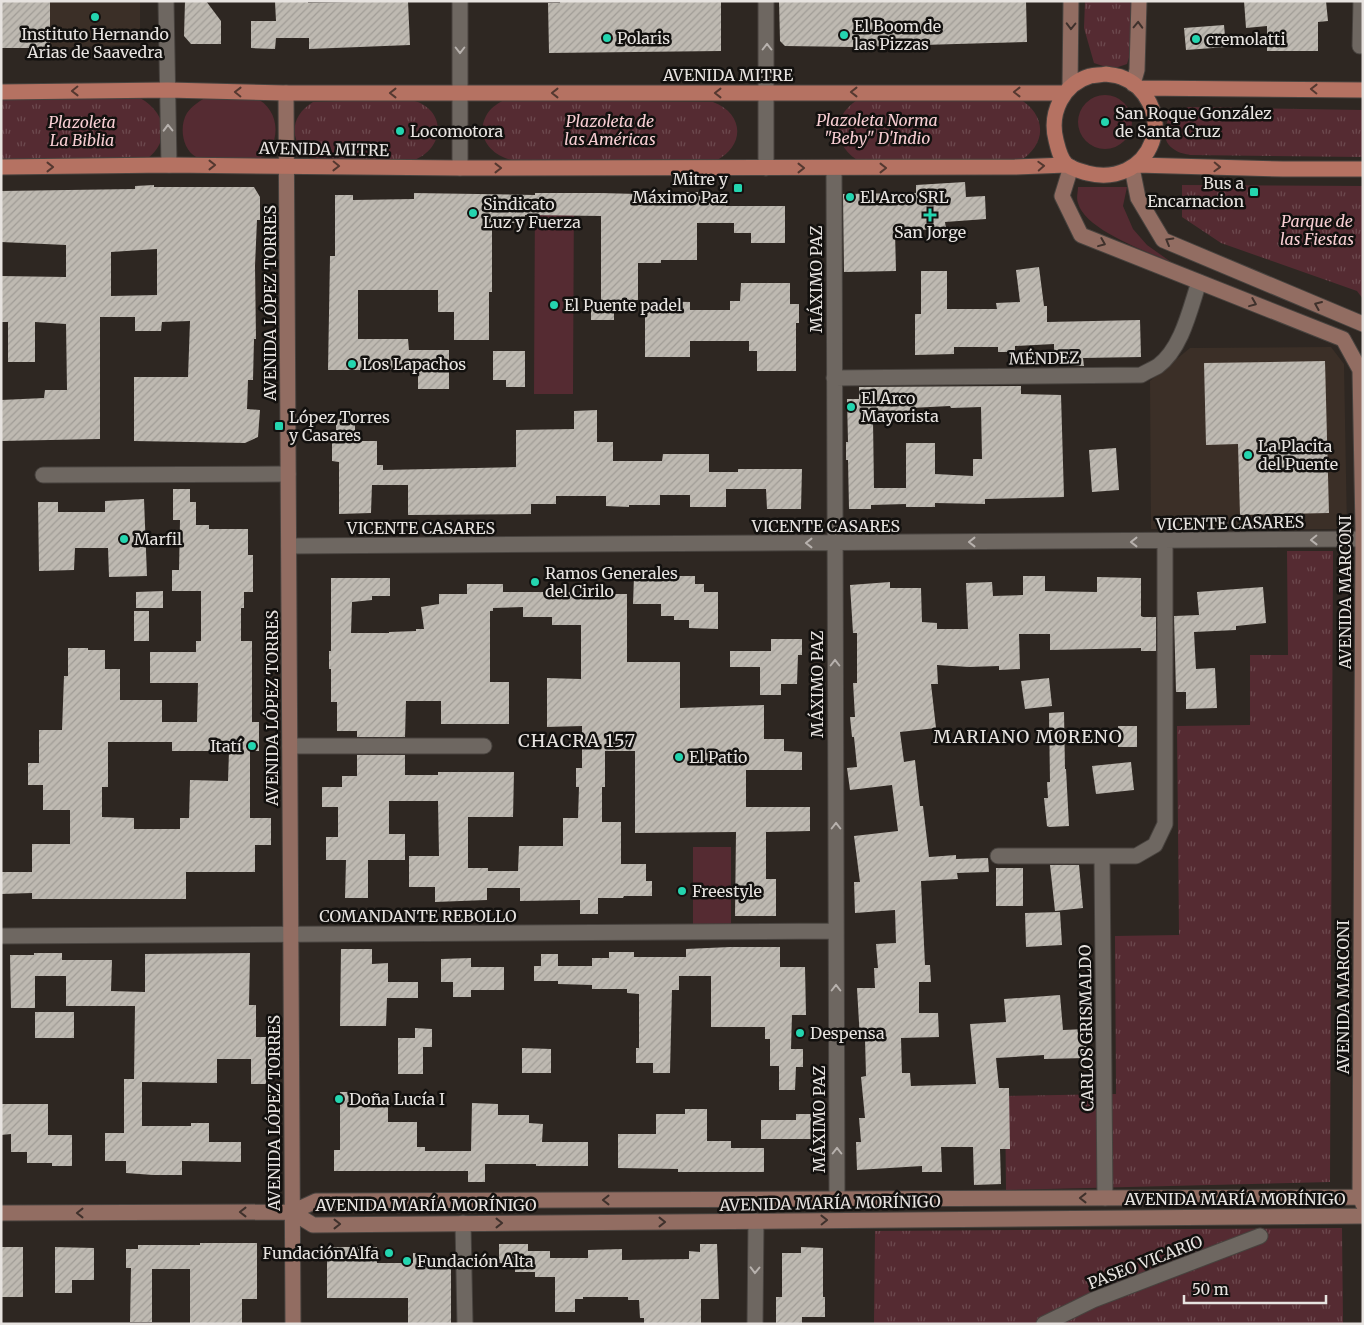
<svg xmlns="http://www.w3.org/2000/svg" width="1364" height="1325" font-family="Merriweather,serif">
	<defs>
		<pattern id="park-tufts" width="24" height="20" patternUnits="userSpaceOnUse" patternTransform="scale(1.25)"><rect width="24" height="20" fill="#552b32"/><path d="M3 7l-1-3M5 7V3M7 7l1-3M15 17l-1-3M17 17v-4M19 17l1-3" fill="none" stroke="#6d4a4f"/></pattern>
		<pattern id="building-hatch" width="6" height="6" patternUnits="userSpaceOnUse" patternTransform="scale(1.25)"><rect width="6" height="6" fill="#beb9b1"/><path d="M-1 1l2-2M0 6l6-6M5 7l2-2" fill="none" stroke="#a09c96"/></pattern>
	</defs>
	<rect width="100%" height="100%" fill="#2e2722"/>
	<path fill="#3b2f27" d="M50,1H140V32L128,45L50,48Z
		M1331,347L1344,364L1347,529H1151L1150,381L1190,348Z"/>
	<path fill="#552b32" d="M1078 122a27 27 0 1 1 54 0a27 27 0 1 1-54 0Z
		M205,98C217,98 245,95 255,98C274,105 281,130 271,147C267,154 261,158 254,163C245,162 202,160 196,157C182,149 179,126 187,113C192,106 198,102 205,98Z
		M1078,187H1127L1123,206L1133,229L1147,245L1171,262C1146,251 1085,230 1078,203C1076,198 1078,192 1078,187Z
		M535,193H574L573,394H534Z
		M693,847H731V925H693Z"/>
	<path fill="url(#park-tufts)" d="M1085,1H1135L1134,41L1127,64L1112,69L1094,63L1084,28Z
		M863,97L1018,98C1047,114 1048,145 1018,162L862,163C830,146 831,112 863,97Z
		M140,98C170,115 170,146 141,163L1,164V99Z
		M404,99C445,102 450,147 412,161H320C290,150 285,119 313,102Z
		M504,100L713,102C745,114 745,147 715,161L512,160C492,156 475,137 486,116C490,108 497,104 504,100Z
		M1189,107L1363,110V157L1190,155C1186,154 1179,153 1175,150C1159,141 1165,123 1173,111Z
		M1182,185L1363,186V299L1357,291L1221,243L1182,217Z
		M1287,551H1333L1330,1182L1006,1190L1005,1096L1116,1094L1115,936L1179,935L1177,726L1250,725V655H1288Z
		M1342,1228L1343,1324H874L875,1231Z"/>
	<path fill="url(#building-hatch)" fill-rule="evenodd" d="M1,1H50V48H1Z
		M185,1H206L221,21V44H191L184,36Z
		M308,1V3L408,1L410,45L309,49V38H276L275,49L251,48V21H276L275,2Z
		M560,1H721V51L549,53L548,3H560Z
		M779,1H1026L1027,42L852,47L785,46L780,41Z
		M1244,1H1326L1328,21L1318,22V51H1267V26L1246,28Z
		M1224,25L1226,47L1186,50L1184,28Z
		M965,182L966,197L985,196L986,219L945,222L946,228L895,232L896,271L844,272L843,194L916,193V185Z
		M154,185V187H254L260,197V220H257L255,266L256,339H254L253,380H248L247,409L260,410L258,437L245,443L134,441V377H188L190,321L162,322L161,331H135V317H100V439L1,441V400L44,398L45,390H67L66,324L35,322V362H8V322H1V276L66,277V245L1,242V191L135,189V186ZM157,249V295L111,296V252Z
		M675,192H698V196H726V206H785V243H751V233H734V223H697V260H661V263H638V300H601V216L525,215V223H492V292H489V340H454V312H438V290H358V339H408L409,350H449V389H418V370H328L330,256H335V195H353V200L414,199V193L535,195V193H601L675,195Z
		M1039,267L1044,306H1047V322L1140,320L1141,357L1083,358L1084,366H1061V354L1054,355V344L1015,346V352H998V347H954V354L915,355V314H921V271H947V309H997L996,303L1020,302L1016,270Z
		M741,283H790V304H799V323H796V371H757V351H749V341H690V357H645V301L690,302V310H730V301H740Z
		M591,303H614V320H591Z
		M493,351H525V387H506V380H493Z
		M1325,361L1329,513L1240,515L1238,444L1206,445L1204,363Z
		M1021,386V394L1061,395L1064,497L985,499V504L935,503V507H906V504L871,505V509H849L848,460H846V442H848L847,399H859V387ZM950,406L951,408L981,407L982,459H973V476L935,474V443H906V488H874L873,421L910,420V408Z
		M597,410V442H613V461H662L663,454H709V472H738V469H802L801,509H767L766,489H726V507H690V495H660V505H629V507L606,506V496H556V504H531V514L408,515V485H372L371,513L339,514V462L332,461V433H336V419H355V441H377V465H383V470L516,467V430L574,429V411Z
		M1116,448L1119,490L1092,492L1089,450Z
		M173,489H190V502H196V525H209V529H248V555H253V592H244V608H241V641H252V722H259V751H250V818H271V845H255V872H186V899H32V893L1,894V872H32V844H70V810H43V785H28V763H39V730H62L64,676H68V648H88V650H105V669H120V700H162V722H197L198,683H150V652H196V641H201V591H172V570H179L180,520H173ZM108,742H172V751H229L228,781L190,780L189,818H180V829H134V818L102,817V787H108Z
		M144,499L147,576L109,577L108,548H75L74,570L39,571L38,502H58V512H105V501Z
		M634,576H695V584H704V592H718V629L689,628V620H674V616H661V604H633Z
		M1023,576H1045V591L1097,592V577L1141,578V616L1143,617H1156V651H1141V648L1050,650V634H1019L1020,669L999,670V666L969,667L937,665L938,684H931L936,728L900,732L904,762L915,760L920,806H923L929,857L956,855V859L988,858L989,872L957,873L958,879L921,881L925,965H930L931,982H919V1013H938L939,1037L901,1038L902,1073H910L911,1086L976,1084L970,1024L1006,1022L1004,999L1060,995L1063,1030L1086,1029L1087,1058L1044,1059V1055L996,1058L999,1088H1009L1010,1149H1000L1001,1184L974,1185L973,1147H941L942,1172H922V1166L857,1170L856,1142H861L859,1118H865L861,1077L866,1076L865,1039L860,1040L857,988H875L874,968H878L876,944L896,943L895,910L855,913L854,882H860L854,836L898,831L892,785L850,790L847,768L857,767L854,737H852L850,717H855L853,683H857V633H853L850,585L890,582V588H921L922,622L937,623V629H968L966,583L992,582L993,596L1023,595Z
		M331,578H390V596H372V600L352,602L351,633H389V632L416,631V629H424L421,607L439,604V594H467V584H503V592H574V594H627V662H680V708L764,705V739H784V751L802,752V770H746V807H810V831L766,832V879H776V916H735L736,832L635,833V751H605V787H602V822H621V864H646V881H652V896H624L623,898H598V914H580V900L520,901V888H487V900L435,902V887H409V856H439L438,801H389V834H405V860H368V898H345L346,860H326V837H338V807H322V787H342V776H357V755H405V775H438V772H514L513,817H468V868H488V871H518L519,846H563V818H578L579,787H576V768H582V726L547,727V678L581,679V625H552V617H523V607L493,608V611H490V682H509V724H441V701H406L405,737H357V731H337V702H331V669H329V651H331Z
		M1263,587L1266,623L1236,626V630L1194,632L1196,669L1215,668L1217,708L1186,709V692H1176L1174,616L1199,615L1197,592Z
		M163,591V608H136V592Z
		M134,611H149V641H134Z
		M771,639H802V655H798L797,684H781V695H760V667H730V651H771Z
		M1049,678L1052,706L1025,709L1021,681Z
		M1064,712L1065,769H1066L1069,826L1049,827L1047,826L1044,798H1048L1047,782H1050L1049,713Z
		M1118,726H1137V747H1118Z
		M1131,762L1134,790L1096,794L1092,766Z
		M1050,865H1079L1083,908L1055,911Z
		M996,868H1023V906H996Z
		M1060,912L1062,945L1026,947L1025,913Z
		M730,947H780V967H805L806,1015H792L791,1049H803V1067H796L795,1090H779V1066H770V1039H765V1027H711V976H679V990H672L670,1073H653V1063H636V1048H639V994L627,993V989H592V985L558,984V981H534V966H541V954H558V966H592V958H609V952H634V957H686V949Z
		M341,949H372V964L388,963V982H418V998H387L386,1026H340Z
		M34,953H62V960H112L111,991L145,992V954L250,953L249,1005H256V1037H266V1084H251V1059H217V1083L142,1082V1126H191V1123H209V1142H241V1162L182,1161V1175H153L126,1173V1161H105V1133H124V1079H134L135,1006H66V976H35V1008H11L10,955H34Z
		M471,958V967H504V990H471V997H453V982H441V959Z
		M35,1012H74V1038H35Z
		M415,1028L432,1029V1047H423V1074H398V1038H415Z
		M522,1048L551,1049V1073H522Z
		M340,1092H355V1106H388V1122H417V1147H425V1151H471L472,1103L498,1104V1115H529V1123L543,1124L542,1142H588V1166H536V1164H485V1182H468V1171H334V1150H340Z
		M1,1104H48V1135H72V1166H52V1163H27V1152H11V1134L1,1135Z
		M685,1109H707V1141H731V1148H764V1172H678V1169L618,1168V1134H656V1114H685Z
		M796,1114H811V1139H761V1120H796Z
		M200,1243H257V1299H242V1324H190V1269H152V1322H130L131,1268H126V1249H138V1245H200Z
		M499,1244H528V1251H550V1258H588V1250L622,1249V1260L689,1259V1251L700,1252V1244H717L719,1299H701V1324H644V1318H640L639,1300H628V1297H583V1299H575V1312H555V1277H535V1272H515V1263H499Z
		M1,1247H23V1297H1Z
		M55,1247L94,1248V1280H72V1293H55Z
		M327,1247H377V1263H413V1253L428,1254V1263L451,1264V1324H408V1298H327Z
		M801,1247L823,1248V1297H825V1317H802V1324H776V1297H782V1253H801Z"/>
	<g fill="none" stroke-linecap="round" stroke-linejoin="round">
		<defs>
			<path id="street" d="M166,1L169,165
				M460,1V168
				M1360,46L1361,1
				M766,168V1
				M834,168L837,1199
				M834,378L1141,375C1146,372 1153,369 1158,366C1182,348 1190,309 1199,282
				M43,475L288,474
				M289,546L1363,539
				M290,746H484
				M998,856H1136L1155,845L1165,824V541
				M1102,857L1105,1198
				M1,936L836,931
				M463,1223L465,1324
				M755,1324L756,1221
				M1044,1324L1093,1300L1260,1236"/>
			<path id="secondary" d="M1133,84L1137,70L1139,1
				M1070,87L1071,1
				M286,93L293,1324
				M1071,167L1062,196L1081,235L1343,339L1360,370L1363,529L1360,1197L1363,1204
				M1132,168L1138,198L1163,240L1363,324
				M292,1212L313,1225L1363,1216
				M1,1213L292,1212L316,1201L1363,1197"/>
			<path id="primary" d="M1106,74C1110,75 1116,75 1121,77C1146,86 1162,116 1152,142C1142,169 1115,180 1087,173C1081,171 1071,169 1066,164C1060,158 1058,148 1056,140C1049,113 1063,84 1090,76C1095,75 1101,75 1106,74Z
				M1139,88L1363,90
				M1,92L168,90L286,93H1065
				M1137,165L1283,169H1363
				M1,167L169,165L460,168L1015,167L1066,165"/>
		</defs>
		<use href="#street" stroke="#48433f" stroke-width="17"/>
		<use href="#secondary" stroke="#48433f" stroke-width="17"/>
		<use href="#primary" stroke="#48433f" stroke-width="17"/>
		<use href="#street" stroke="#6e6761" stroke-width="15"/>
		<use href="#secondary" stroke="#926d62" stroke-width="15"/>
		<use href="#primary" stroke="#b57262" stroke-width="15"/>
	</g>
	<defs><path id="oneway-chevron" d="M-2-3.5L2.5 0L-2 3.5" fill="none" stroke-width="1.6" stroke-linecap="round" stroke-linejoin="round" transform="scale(1.25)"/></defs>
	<g stroke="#3f312c">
		<use href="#oneway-chevron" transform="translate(1138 25) rotate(-88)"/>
		<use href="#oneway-chevron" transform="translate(1071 26) rotate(91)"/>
		<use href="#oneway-chevron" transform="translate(1169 241) rotate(-150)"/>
		<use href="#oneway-chevron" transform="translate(1102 243) rotate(22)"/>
		<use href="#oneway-chevron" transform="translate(1253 303) rotate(22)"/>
		<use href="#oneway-chevron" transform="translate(1318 305) rotate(-157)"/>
		<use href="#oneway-chevron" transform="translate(1083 1198) rotate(180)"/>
		<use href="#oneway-chevron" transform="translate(606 1200) rotate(180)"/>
		<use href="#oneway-chevron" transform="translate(243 1212) rotate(180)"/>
		<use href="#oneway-chevron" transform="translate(80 1213) rotate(180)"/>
		<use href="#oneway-chevron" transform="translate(824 1220) rotate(-1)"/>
		<use href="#oneway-chevron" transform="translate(662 1222)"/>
		<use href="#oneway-chevron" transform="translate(499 1223)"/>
		<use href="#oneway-chevron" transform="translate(337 1224)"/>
	</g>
	<g stroke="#b7b1ad">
		<use href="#oneway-chevron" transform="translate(767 47) rotate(-90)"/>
		<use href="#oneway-chevron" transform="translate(460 50) rotate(90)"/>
		<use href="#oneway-chevron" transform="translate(168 128) rotate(-91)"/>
		<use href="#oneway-chevron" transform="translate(1314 540) rotate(179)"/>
		<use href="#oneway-chevron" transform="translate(972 542) rotate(180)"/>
		<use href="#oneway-chevron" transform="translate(1134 542) rotate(180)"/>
		<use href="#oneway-chevron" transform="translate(809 543) rotate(180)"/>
		<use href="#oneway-chevron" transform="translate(835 663) rotate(-90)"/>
		<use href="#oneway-chevron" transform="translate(836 826) rotate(-90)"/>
		<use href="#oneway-chevron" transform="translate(836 988) rotate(-90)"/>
		<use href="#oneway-chevron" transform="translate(837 1151) rotate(-90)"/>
		<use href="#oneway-chevron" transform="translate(755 1270) rotate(91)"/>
	</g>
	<g stroke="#543830">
		<use href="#oneway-chevron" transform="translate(1314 89) rotate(-179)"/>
		<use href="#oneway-chevron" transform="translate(75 91) rotate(179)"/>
		<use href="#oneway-chevron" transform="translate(238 92) rotate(-179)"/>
		<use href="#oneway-chevron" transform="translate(854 92) rotate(180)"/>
		<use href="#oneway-chevron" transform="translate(1017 92) rotate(-180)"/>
		<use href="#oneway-chevron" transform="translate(393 93) rotate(-180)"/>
		<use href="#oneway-chevron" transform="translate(555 93) rotate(180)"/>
		<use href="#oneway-chevron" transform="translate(718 93) rotate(180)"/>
		<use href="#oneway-chevron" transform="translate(212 165)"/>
		<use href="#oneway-chevron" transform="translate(336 166) rotate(1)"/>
		<use href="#oneway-chevron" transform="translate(1041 166) rotate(-3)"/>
		<use href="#oneway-chevron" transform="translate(50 167)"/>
		<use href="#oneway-chevron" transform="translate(1217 167) rotate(2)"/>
		<use href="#oneway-chevron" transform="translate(498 168)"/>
		<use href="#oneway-chevron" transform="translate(801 168)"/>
		<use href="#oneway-chevron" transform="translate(883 168)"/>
	</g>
	<g fill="#24d5af" stroke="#13110f" stroke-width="2">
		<circle cx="95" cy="17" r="5"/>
		<circle cx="844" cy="35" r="5"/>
		<circle cx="607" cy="38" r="5"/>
		<circle cx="1196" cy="39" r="5"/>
		<circle cx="1105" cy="122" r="5"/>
		<circle cx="400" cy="131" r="5"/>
		<rect x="733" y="183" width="10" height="10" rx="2.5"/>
		<rect x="1249" y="187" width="10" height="10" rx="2.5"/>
		<circle cx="850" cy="197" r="5"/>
		<circle cx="473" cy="213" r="5"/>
		<path d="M927.5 207.5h5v5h5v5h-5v5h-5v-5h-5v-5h5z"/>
		<circle cx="554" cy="305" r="5"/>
		<circle cx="352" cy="364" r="5"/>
		<circle cx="851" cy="407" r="5"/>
		<rect x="274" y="421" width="10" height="10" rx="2.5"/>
		<circle cx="1248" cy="455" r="5"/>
		<circle cx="124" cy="539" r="5"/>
		<circle cx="535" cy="582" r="5"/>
		<circle cx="252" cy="746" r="5"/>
		<circle cx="679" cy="757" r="5"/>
		<circle cx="682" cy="891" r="5"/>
		<circle cx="800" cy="1033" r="5"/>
		<circle cx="339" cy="1099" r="5"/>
		<circle cx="389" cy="1253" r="5"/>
		<circle cx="407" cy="1261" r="5"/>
	</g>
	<g text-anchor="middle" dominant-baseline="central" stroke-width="5" stroke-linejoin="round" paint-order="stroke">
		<g font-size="16" fill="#e7e3e0" stroke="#13110f" text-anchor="start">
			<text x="854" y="26">El Boom de<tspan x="854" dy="18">las Pizzas</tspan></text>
			<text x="95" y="34" text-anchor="middle">Instituto Hernando<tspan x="95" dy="18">Arias de Saavedra</tspan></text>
			<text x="617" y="38">Polaris</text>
			<text x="1206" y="39">cremolatti</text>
			<text x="1115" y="113">San Roque González<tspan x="1115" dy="18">de Santa Cruz</tspan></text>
			<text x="410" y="131">Locomotora</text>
			<text x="728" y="179" text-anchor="end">Mitre y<tspan x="728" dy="18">Máximo Paz</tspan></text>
			<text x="1244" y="183" text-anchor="end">Bus a<tspan x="1244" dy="18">Encarnacion</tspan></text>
			<text x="860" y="197">El Arco SRL</text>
			<text x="483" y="204">Sindicato<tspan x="483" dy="18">Luz y Fuerza</tspan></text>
			<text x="930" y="232" text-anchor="middle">San Jorge</text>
			<text x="564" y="305">El Puente padel</text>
			<text x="362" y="364">Los Lapachos</text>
			<text x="861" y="398">El Arco<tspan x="861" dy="18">Mayorista</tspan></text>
			<text x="289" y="417">López Torres<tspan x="289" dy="18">y Casares</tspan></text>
			<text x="1258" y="446">La Placita<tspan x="1258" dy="18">del Puente</tspan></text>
			<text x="134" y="539">Marfil</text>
			<text x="545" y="573">Ramos Generales<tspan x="545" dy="18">del Cirilo</tspan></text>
			<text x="242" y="746" text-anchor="end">Itatí</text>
			<text x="689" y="757">El Patio</text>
			<text x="692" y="891">Freestyle</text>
			<text x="810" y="1033">Despensa</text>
			<text x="349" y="1099">Doña Lucía I</text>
			<text x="379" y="1253" text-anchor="end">Fundación Alfa</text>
			<text x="417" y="1261">Fundación Alta</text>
		</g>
		<g font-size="16" fill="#e7e3e0" stroke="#13110f">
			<text x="728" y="75">AVENIDA MITRE</text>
			<text transform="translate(324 149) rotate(1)">AVENIDA MITRE</text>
			<text transform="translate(816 279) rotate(-90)">MÁXIMO PAZ</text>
			<text transform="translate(270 303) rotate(-90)">AVENIDA LÓPEZ TORRES</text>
			<text transform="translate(1044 358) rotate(-1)">MÉNDEZ</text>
			<text transform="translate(1230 523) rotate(-1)">VICENTE CASARES</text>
			<text x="826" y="526">VICENTE CASARES</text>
			<text x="421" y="528">VICENTE CASARES</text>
			<text transform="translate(1345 592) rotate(-90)">AVENIDA MARCONI</text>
			<text transform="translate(817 684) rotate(-90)">MÁXIMO PAZ</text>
			<text transform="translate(272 708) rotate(-90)">AVENIDA LÓPEZ TORRES</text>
			<text x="418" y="916">COMANDANTE REBOLLO</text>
			<text transform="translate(1343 997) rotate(-90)">AVENIDA MARCONI</text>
			<text transform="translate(1086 1028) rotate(-91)">CARLOS GRISMALDO</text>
			<text transform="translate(274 1113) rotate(-90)">AVENIDA LÓPEZ TORRES</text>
			<text transform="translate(819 1119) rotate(-90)">MÁXIMO PAZ</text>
			<text x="1235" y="1199">AVENIDA MARÍA MORÍNIGO</text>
			<text transform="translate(830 1203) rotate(-1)">AVENIDA MARÍA MORÍNIGO</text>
			<text x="426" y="1205">AVENIDA MARÍA MORÍNIGO</text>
			<text transform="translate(1145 1262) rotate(-21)">PASEO VICARIO</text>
		</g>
		<g font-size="16" font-style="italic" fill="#f8ced3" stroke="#13110f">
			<text x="877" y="120">Plazoleta Norma<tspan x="877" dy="18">"Beby" D'Indio</tspan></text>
			<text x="610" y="121">Plazoleta de<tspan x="610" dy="18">las Américas</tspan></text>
			<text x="82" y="122">Plazoleta<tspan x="82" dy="18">La Biblia</tspan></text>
			<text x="1317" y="221">Parque de<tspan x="1317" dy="18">las Fiestas</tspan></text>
		</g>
		<g font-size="18" letter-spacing="1" fill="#e7e3e0" stroke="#13110f">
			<text x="1028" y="736">MARIANO MORENO</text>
			<text x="577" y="740">CHACRA 157</text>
		</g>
	</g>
	<rect width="1364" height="1325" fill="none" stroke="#e7e3e0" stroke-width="5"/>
	<path d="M1184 1295v8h142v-8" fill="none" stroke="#e7e3e0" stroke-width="2.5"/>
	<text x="1192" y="1295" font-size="15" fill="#e7e3e0" stroke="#13110f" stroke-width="4" paint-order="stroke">50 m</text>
</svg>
